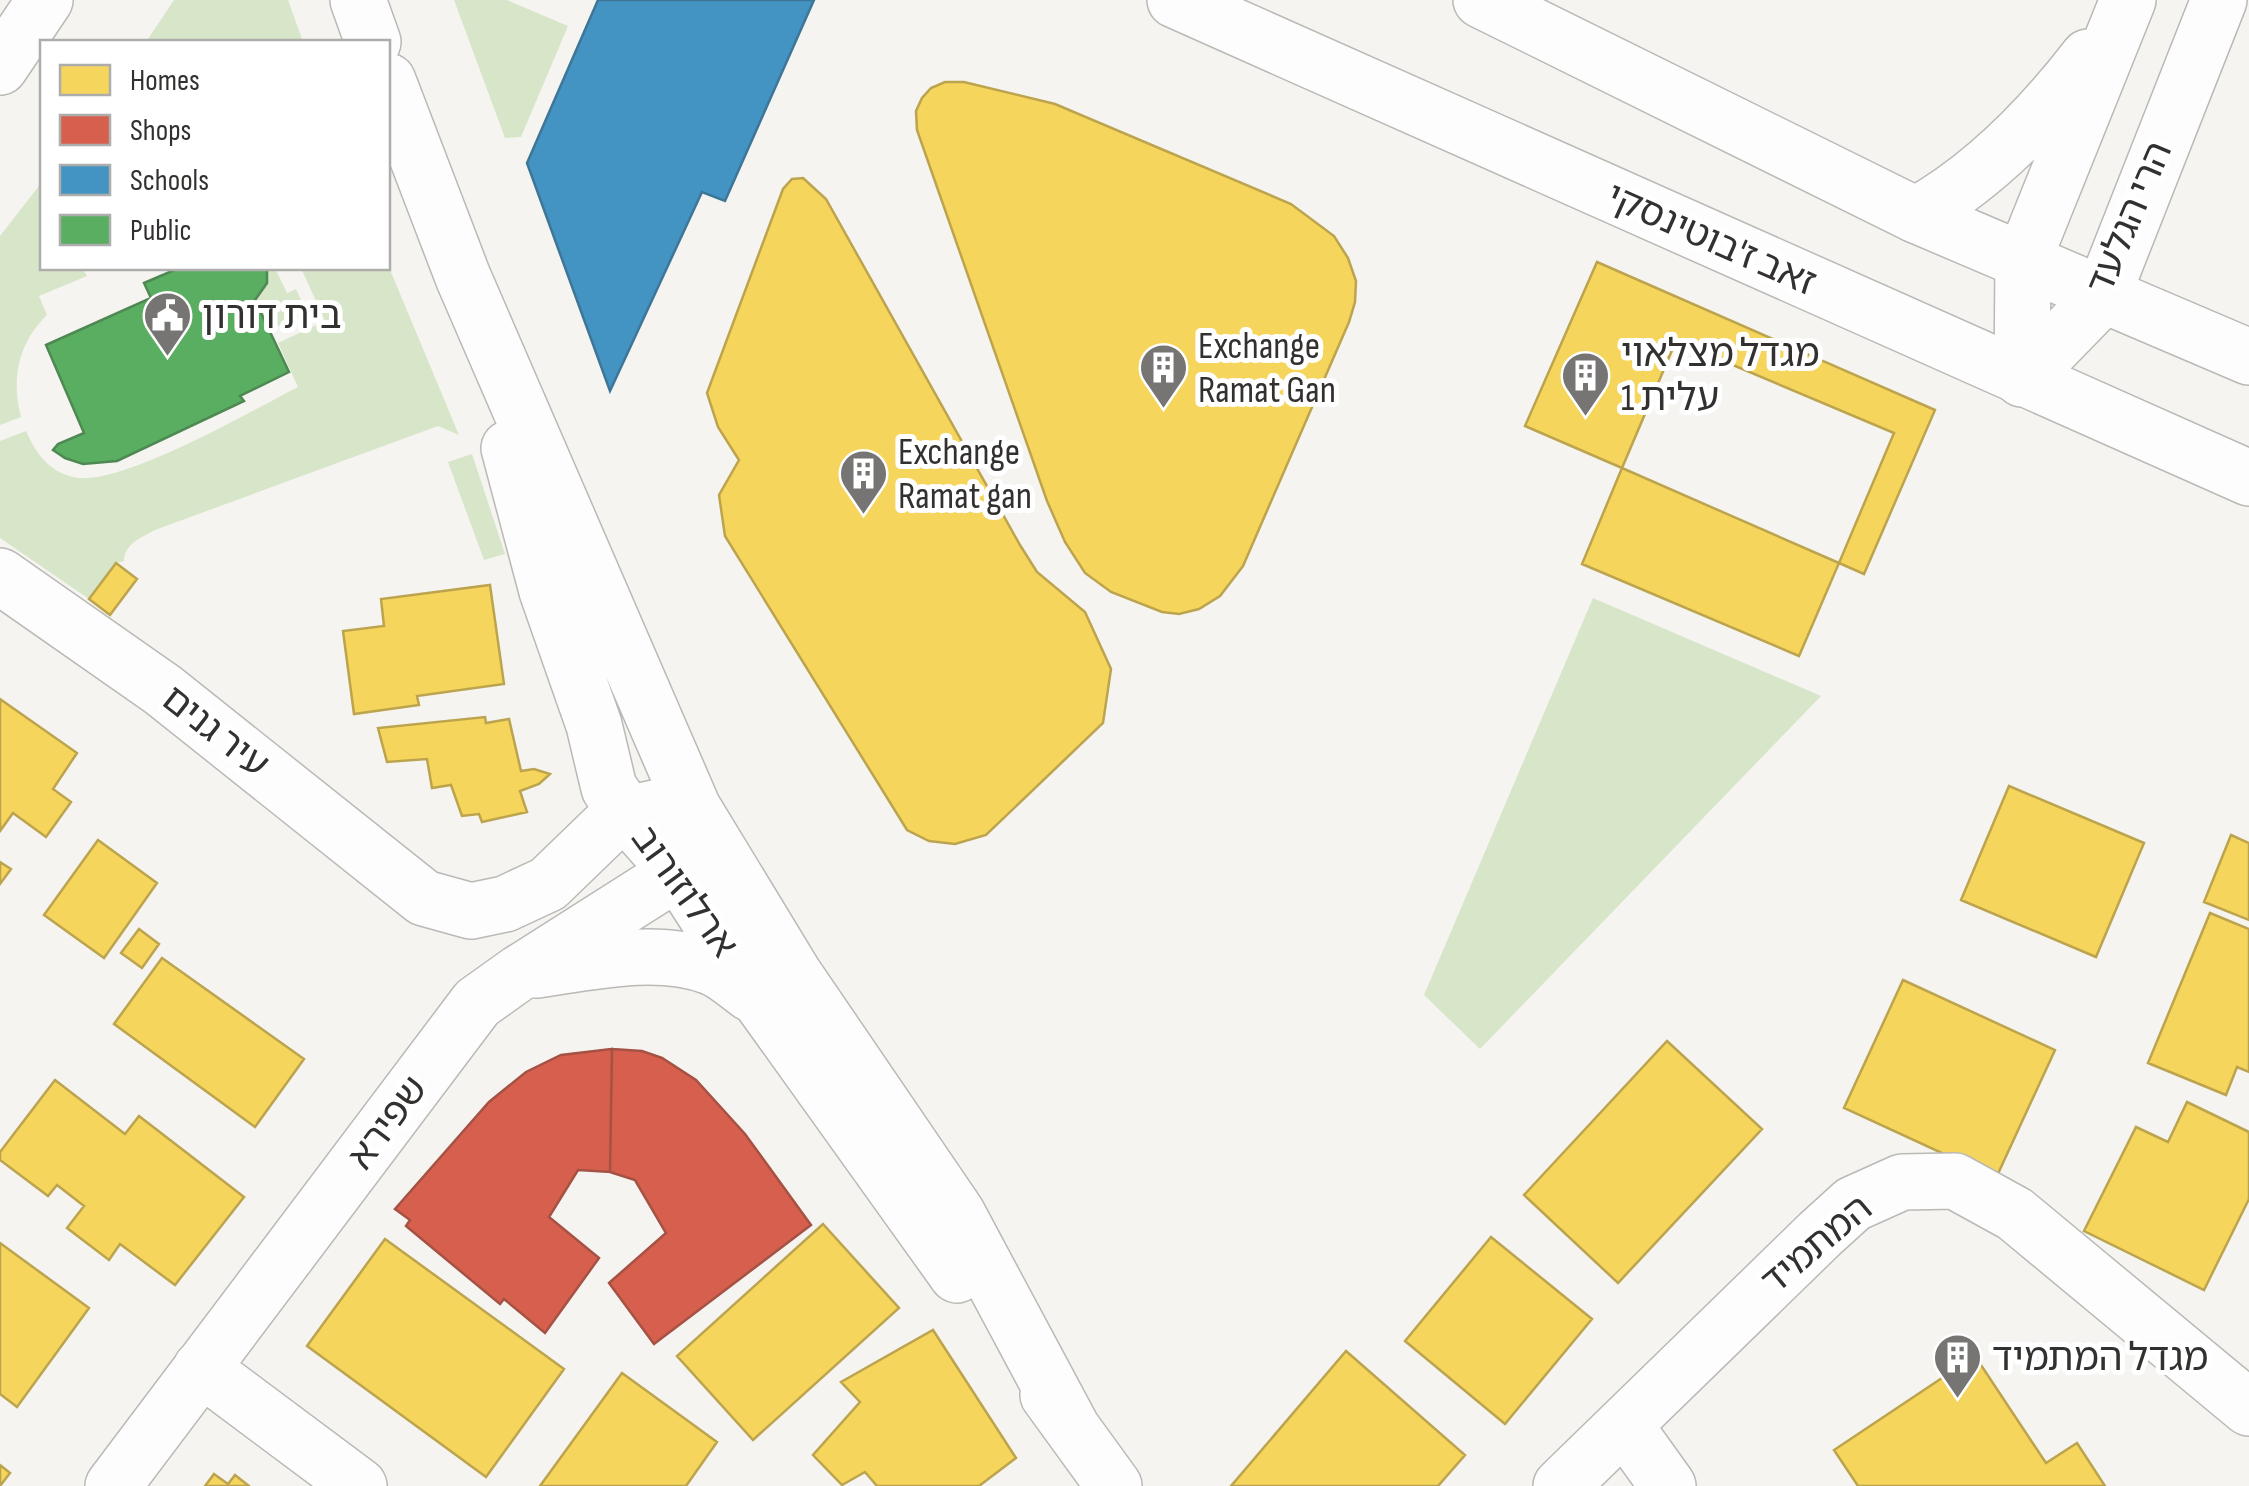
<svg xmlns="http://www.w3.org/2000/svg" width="2249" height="1486" font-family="'Sofia Sans Condensed','Noto Sans Hebrew',sans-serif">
	<rect width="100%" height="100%" fill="#f6f4f1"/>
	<path fill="#d7e5c8" d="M174,0H288L303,42H146Z
		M454,0H507L568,26L521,137L505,138Z
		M42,182V268H82L87,276L39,296L47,315C18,343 11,380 21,417L0,425V236Z
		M388,265L459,435L438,426L155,530C142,537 124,544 124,561L116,563L89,599L0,538V441L26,431C36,453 48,471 73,477C117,489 253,410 298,387L278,343L325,321L301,268H388Z
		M267,268H275L287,293L296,289L307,313L269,330L255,300L267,283Z
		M472,454L505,554L484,560L448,462Z
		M1593,598L1821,696L1480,1049L1424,995Z"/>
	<path fill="#f6d55c" stroke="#bca44e" stroke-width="2.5" d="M945,82H964L1055,104L1291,204L1334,236L1348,258L1356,281L1355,302L1349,322L1243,566L1220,596L1199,609L1179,614L1162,612L1111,592L1085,573L1065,542L1047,501L917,130L916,111L922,98L931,88Z
		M803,178L826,199L1020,545L1037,572L1085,612L1111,669L1103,723L986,835L955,844L929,841L907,830L725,536L719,495L739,460L718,427L707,393L783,189L792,179Z
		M1597,262L1935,410L1864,574L1839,563L1894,433L1676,341L1622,468L1525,426Z
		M1622,468L1839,563L1799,656L1582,564Z
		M116,563L137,579L110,615L89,599Z
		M490,585L504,684L417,696L419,705L354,714L343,631L384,626L381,599Z
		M0,699L77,753L53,789L71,802L46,837L13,813L0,831Z
		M485,717L486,723L509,719L521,771L534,769L550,774L539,784L520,791L527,812L482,822L479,814L462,816L451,785L432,788L427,759L387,762L378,728Z
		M2009,786L2144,843L2096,957L1961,900Z
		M2231,835L2249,843V920L2204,902Z
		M98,840L157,883L104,958L44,915Z
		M0,862L11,869L0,884Z
		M2210,913L2249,929V1072L2237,1067L2226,1095L2148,1063Z
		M139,929L159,944L142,968L121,953Z
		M162,958L304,1059L255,1127L114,1024Z
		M1903,980L2055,1050L1996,1178L1844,1108Z
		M1667,1041L1762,1129L1618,1283L1524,1195Z
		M55,1080L125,1134L139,1116L244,1197L175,1285L120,1244L109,1260L67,1228L84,1206L57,1185L48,1196L0,1160V1152Z
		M2187,1102L2249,1132V1199L2204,1290L2084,1231L2136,1127L2168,1142Z
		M823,1224L899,1308L753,1440L677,1356Z
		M1491,1237L1592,1319L1505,1424L1405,1341Z
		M385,1239L564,1369L486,1477L307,1346Z
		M0,1243L89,1308L17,1407L0,1394Z
		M933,1330L1016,1458L979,1486H877L865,1472L842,1485L813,1455L860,1402L841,1382Z
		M1346,1351L1465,1455L1438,1486H1231Z
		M1975,1356L2046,1463L2077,1443L2105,1486H1858L1834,1450Z
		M622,1373L717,1442L686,1486H540Z
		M0,1465L10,1473L0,1486Z
		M214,1474L228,1484L235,1475L249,1486H205Z"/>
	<path fill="#d6604d" stroke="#a55244" stroke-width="2.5" d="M612,1049L642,1051L662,1058L696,1080L745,1134L811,1225L654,1344L609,1283L666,1233L635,1180L610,1172Z
		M612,1049L610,1172L578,1170L549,1217L599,1258L545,1333L504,1299L500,1304L406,1226L410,1220L395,1209L489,1102L526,1072L561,1055Z"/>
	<path fill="#4393c3" stroke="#3e7697" stroke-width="2.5" d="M598,0H814L725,201L702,192L610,391L527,163Z"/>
	<path fill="#5aae61" stroke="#4e8852" stroke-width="2.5" d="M179,268H267V283L255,300L289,372L240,396L244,401L117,461L83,464L65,458L53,450L58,444L84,433L46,345L151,298L144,283Z"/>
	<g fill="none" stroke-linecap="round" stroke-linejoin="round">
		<defs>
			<path id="minor" d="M358,0L373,42
				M0,67L45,0
				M388,81L463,277L693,808L794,974L957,1213L1071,1426
				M1916,215C1984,177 2041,118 2088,57
				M2022,379L2102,297L2219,0
				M2022,379L2023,261L2128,0
				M509,448L547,591L594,725L609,788L627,814L678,872L760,1000L957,1275
				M0,576L163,690L424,898L471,911L505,904L548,884L606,828L627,814L663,806
				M537,970C592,962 658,947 711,967C725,972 738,985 751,994
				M201,1368L359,1486
				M1048,1395L1114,1486
				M1625,1426L1668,1486
				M113,1486L477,1003L519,973L678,872L689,837
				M1561,1486L1820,1234L1853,1204L1902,1182L1955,1181L2015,1214L2249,1408"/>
			<path id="major" d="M1175,0L2249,478
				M1481,0L1916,215L2249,357"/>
		</defs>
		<use href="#minor" stroke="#bab9b6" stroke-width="58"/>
		<use href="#major" stroke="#bab9b6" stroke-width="58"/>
		<use href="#minor" stroke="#fefdfd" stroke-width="55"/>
		<use href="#major" stroke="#fefdfd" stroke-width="55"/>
	</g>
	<defs>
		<symbol id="civic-pin" viewBox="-11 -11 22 30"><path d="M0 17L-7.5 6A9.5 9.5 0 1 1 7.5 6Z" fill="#777573" stroke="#fff"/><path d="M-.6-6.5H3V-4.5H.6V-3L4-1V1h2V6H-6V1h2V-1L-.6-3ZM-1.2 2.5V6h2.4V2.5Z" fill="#fff"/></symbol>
		<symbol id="building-pin" viewBox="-11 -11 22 30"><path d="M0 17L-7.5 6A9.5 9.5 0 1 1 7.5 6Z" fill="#777573" stroke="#fff"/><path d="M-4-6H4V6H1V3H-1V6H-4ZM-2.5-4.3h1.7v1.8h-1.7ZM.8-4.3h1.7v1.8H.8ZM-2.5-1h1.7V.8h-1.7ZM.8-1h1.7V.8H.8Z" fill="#fff"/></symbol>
	</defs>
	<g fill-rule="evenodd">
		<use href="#civic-pin" x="140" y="288" width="55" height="75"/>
		<use href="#building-pin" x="1136" y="340" width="55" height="75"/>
		<use href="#building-pin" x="1558" y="348" width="55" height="75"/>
		<use href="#building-pin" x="836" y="446" width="55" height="75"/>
		<use href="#building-pin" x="1930" y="1330" width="55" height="75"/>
	</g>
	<g text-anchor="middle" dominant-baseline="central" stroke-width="10" stroke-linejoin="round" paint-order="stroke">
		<g font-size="38" fill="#33312f" stroke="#fff">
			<text transform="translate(2130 218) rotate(-67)">הרי הגלעד</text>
			<text transform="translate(1711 240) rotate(24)">זאב ז'בוטינסקי</text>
			<text transform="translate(215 732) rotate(38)">עיר גנים</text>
			<text transform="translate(684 892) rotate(54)">ארלוזורוב</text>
			<text transform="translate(388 1123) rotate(-53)">שפירא</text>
			<text transform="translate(1817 1245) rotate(-40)">המתמיד</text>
		</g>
		<g font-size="38" fill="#33312f" stroke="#fff" text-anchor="start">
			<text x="202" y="316">בית דורון</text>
			<text x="1198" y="346">Exchange<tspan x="1198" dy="44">Ramat Gan</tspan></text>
			<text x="1621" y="354">מגדל מצלאוי<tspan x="1621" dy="44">עלית 1</tspan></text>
			<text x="898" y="452">Exchange<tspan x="898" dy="44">Ramat gan</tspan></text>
			<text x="1992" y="1358">מגדל המתמיד</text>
		</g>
	</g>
	<rect x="40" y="40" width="350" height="230" fill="#ffffff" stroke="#adadac" stroke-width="2.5"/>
	<rect x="60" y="65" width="50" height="30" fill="#f6d55c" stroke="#adadac" stroke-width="2.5"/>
	<text x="130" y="90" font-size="30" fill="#33312f">Homes</text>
	<rect x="60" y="115" width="50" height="30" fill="#d6604d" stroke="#adadac" stroke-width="2.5"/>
	<text x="130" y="140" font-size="30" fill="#33312f">Shops</text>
	<rect x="60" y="165" width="50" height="30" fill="#4393c3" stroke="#adadac" stroke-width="2.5"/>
	<text x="130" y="190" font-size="30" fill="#33312f">Schools</text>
	<rect x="60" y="215" width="50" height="30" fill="#5aae61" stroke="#adadac" stroke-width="2.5"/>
	<text x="130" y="240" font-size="30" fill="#33312f">Public</text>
</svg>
